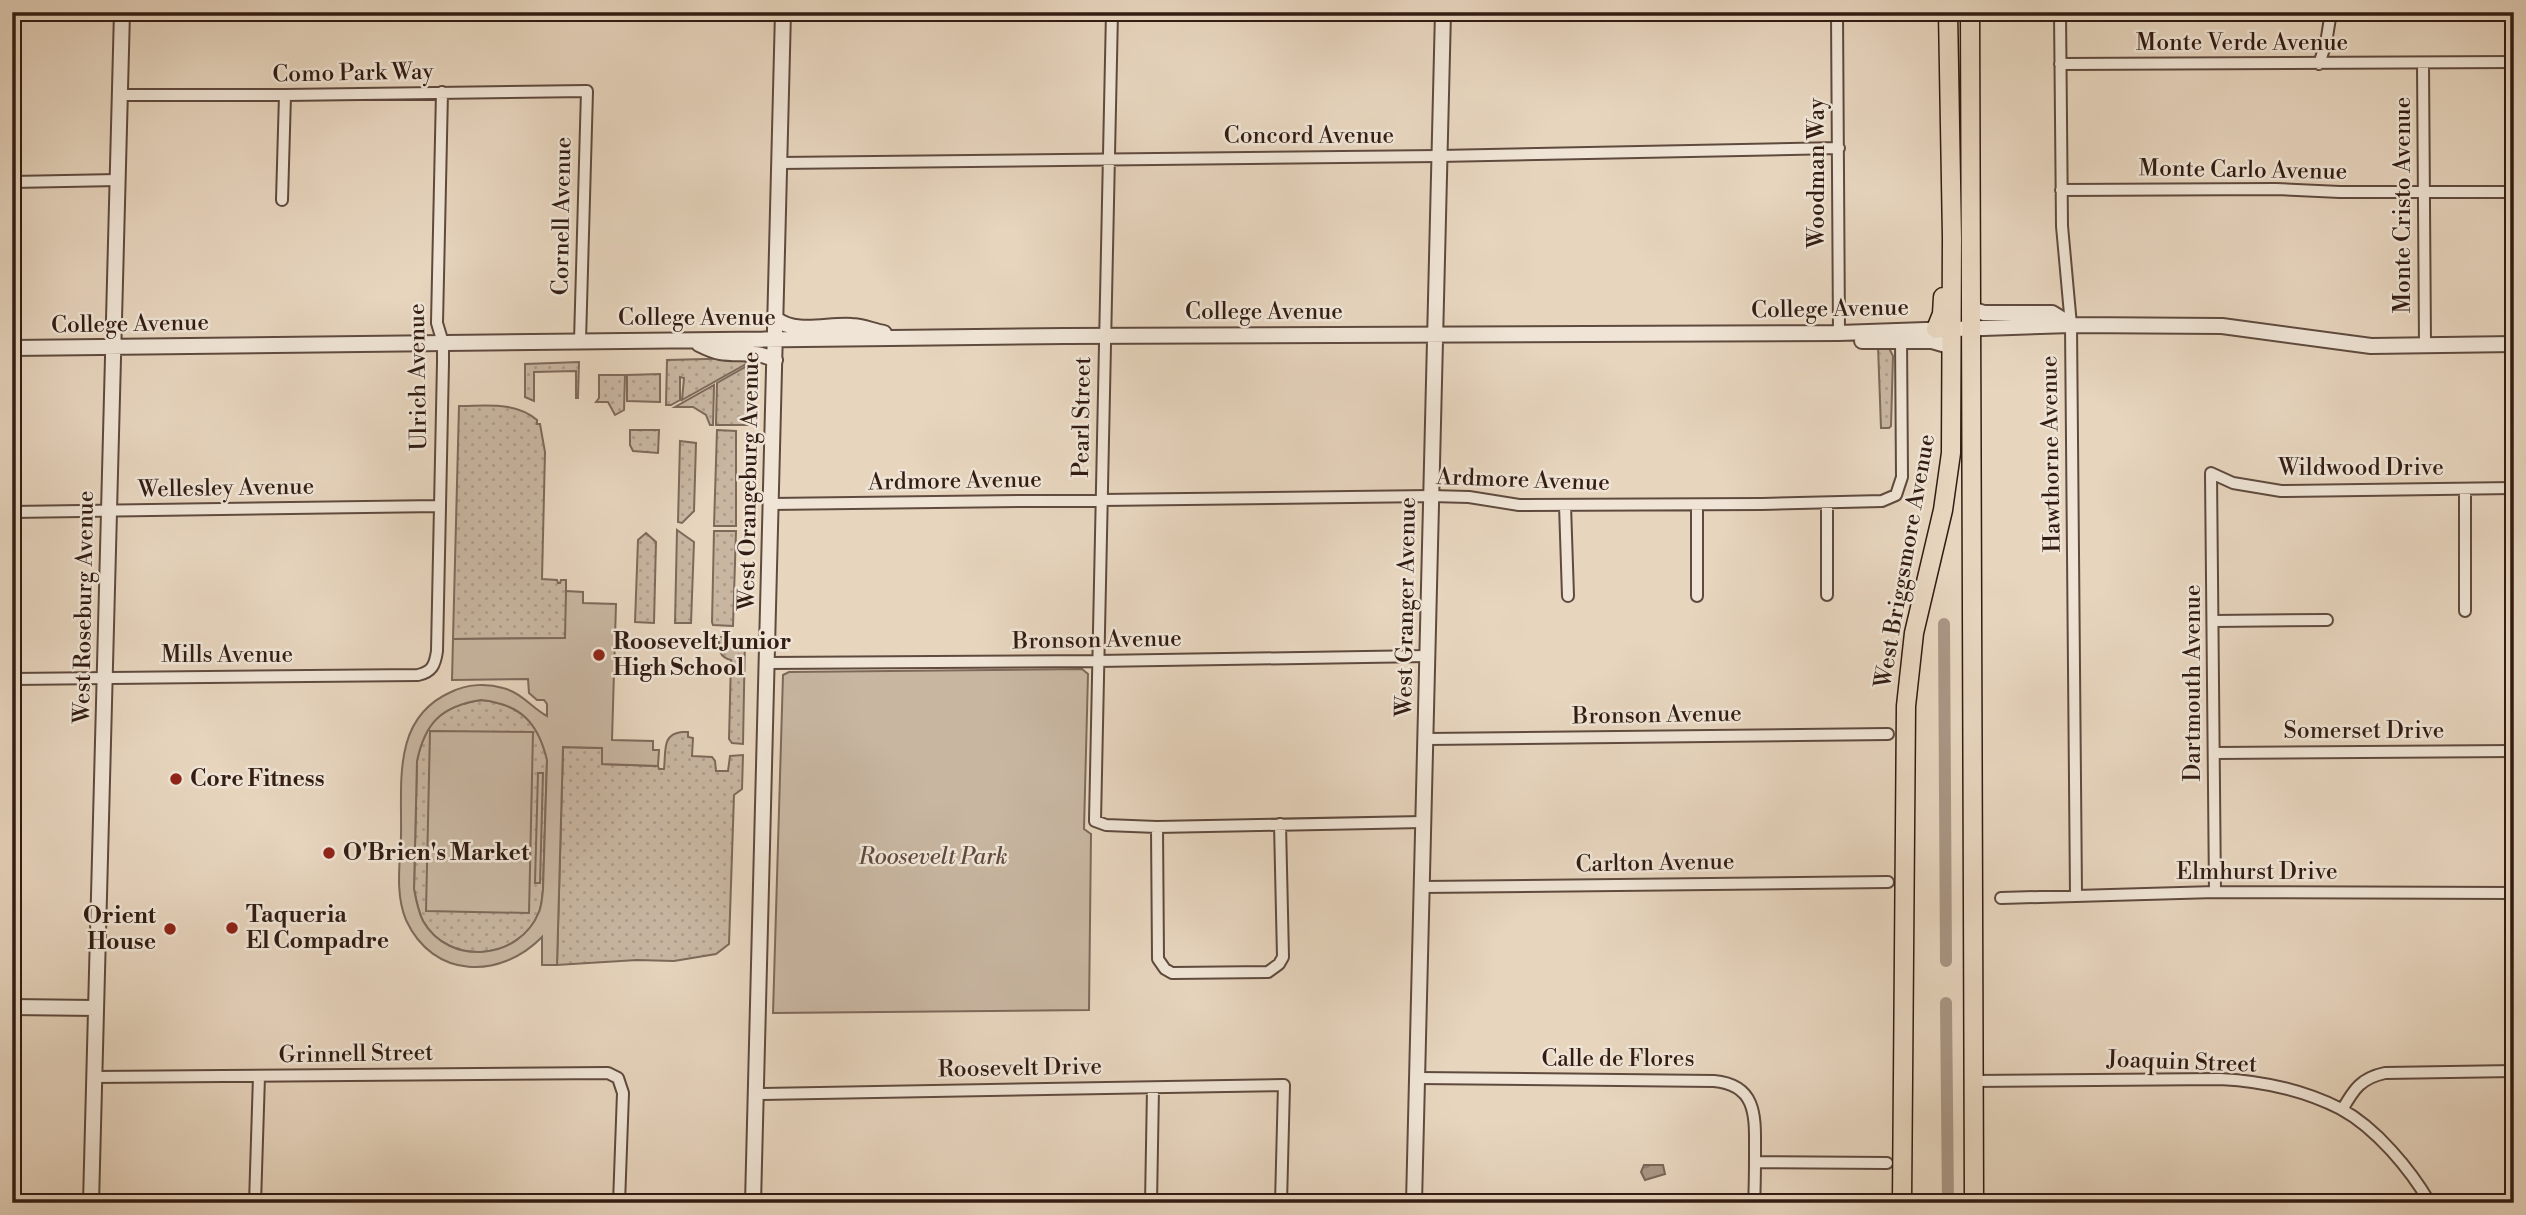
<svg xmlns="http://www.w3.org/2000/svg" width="2526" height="1215" font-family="'Libre Bodoni',serif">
	<defs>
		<pattern id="grass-dots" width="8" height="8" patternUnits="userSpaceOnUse" patternTransform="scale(1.75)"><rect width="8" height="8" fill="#c8b6a1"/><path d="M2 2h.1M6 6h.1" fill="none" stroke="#ac9c8a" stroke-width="1.8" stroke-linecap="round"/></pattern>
		<pattern id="water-waves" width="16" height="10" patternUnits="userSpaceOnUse" patternTransform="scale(1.75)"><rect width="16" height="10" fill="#a99684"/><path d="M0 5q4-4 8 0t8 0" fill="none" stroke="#8a7a6b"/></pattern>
	</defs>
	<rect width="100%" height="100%" fill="#e7d5be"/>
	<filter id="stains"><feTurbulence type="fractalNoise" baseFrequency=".00286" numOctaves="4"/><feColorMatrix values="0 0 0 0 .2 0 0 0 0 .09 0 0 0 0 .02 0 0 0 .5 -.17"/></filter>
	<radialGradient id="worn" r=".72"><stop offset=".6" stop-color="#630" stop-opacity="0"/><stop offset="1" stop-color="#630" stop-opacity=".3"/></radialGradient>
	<path fill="url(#grass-dots)" stroke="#7d695a" stroke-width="2" d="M1878,346H1888L1893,356L1891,426L1889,428H1881Z
		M745,358L746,364L682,400L684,378L680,377V400L671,405H666L667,360Z
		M579,362L578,398H576V371L534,372V401L525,397V364Z
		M755,365L753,425H716L717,383L747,366Z
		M660,374V402L627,401V375Z
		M599,375H625L624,410L615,415L608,402H596L599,398Z
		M714,385L713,425H710L706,415L693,407H675Z
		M459,406C485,406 515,401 537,420V424H540L545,452L542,579L557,580L558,583H560L561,580H566V638L453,639Z
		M630,430H659L658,453L633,451L630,445Z
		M717,430L736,431V526H714Z
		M680,441L696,443L694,511L682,523L678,522Z
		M677,530L694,542L691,623H675Z
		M714,531H736L733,626L713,625L712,622Z
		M646,533L656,542L654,623L635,622L638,540Z
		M719,637H745L743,744L732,743L729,739L731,660C718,657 719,648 719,637Z
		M481,700C520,704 538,722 547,759L543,890C542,897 542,905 539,912C520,960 449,967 423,921C418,911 416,900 414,889L417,761C425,722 442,706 481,700Z
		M682,732H688V737L693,738L692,756L712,757L715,761L716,771H728L730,756L743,755L742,789L734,795L729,944L716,954L674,961L637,960L557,965L563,747L603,748L602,764L658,766L659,769H664C666,750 662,734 682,732Z"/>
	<path fill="#c8b6a1" stroke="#7d695a" stroke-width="2" fill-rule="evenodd" d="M566,591L583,592V603L616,604L612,740L653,741V750H659L658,766L602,764V748L563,747L557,965H542V937C500,980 433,979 406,920C395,894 400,863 401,836C402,781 392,718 451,692C467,684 487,683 503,688C522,693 532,708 547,716V704L544,700H537L529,693L528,679L452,680L453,639L565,638ZM481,700C520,704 538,722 547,760L543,890C542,897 542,905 539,912C520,960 449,967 423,921C418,911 416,900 414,889L417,761C425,722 442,706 481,700Z
		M1082,669L1088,674L1084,829L1091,834L1089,1010L773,1013L783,675L789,672Z
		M430,731L533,732L529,913L426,911Z
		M538,773H543L540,883H535Z"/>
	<path fill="url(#water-waves)" stroke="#796557" stroke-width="2" d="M1644,1165H1663L1665,1174L1645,1180L1641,1172Z"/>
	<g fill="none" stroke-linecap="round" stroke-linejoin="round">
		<path stroke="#a99684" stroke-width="12" d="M1944,624L1946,961
			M1946,1003L1948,1203"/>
		<defs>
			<path id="minor" d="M1112,12L1095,821L1106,825L1157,827L1423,822
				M1837,12L1839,333
				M2060,12L2062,226L2071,325L2076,895
				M2060,64L2514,62
				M2319,64L2326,43L2331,12
				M2423,64L2425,345
				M120,95H285L587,91L580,341
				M779,163L1439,156L1839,148
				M12,182L118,180
				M2061,190L2276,189L2340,192H2514
				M282,200L285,95
				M1827,503V595
				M770,504L1431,496L1469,497L1519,505L1762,504L1882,501L1896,495L1902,477L1901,336
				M1565,505L1568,596
				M1697,505V596
				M12,512L439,506
				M2465,611V489
				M2213,621L2327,620
				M766,663L1097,661L1428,656
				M12,679L418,675C432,672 435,665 437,651L443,362V343L437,323L442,92
				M1427,739L1888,734
				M2215,753L2514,751
				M1157,827L1158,959L1165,969L1172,973L1268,972L1279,964L1283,957L1280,824
				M1422,887L1888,882
				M2215,892L2211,473L2233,483L2281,491L2514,488
				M2001,898L2215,892L2514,893
				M93,1077L608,1073L618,1078L623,1093L619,1203
				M1418,1078L1714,1081C1758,1085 1755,1118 1755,1152C1755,1169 1755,1186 1754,1203
				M1972,1081L2220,1079C2260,1081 2304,1090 2341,1109C2376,1128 2410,1169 2430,1203
				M756,1094L1284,1085L1281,1203
				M2342,1110C2354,1089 2361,1078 2385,1073L2514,1071
				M1755,1162L1887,1163
				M255,1203L259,1076
				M1151,1203L1153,1088"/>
			<path id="tertiary" d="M1971,309L1984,313H2052L2070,324
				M776,319C796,335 828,324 852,326C862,326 873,331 884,333
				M1862,341H1932L1953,347
				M699,344C705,347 713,351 720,352C739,355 757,350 775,360
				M12,348L1065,336L1839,333L2071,325L2222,326L2371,346L2514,344
				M12,1007L96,1008
				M91,1203L122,12
				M753,1203L783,12
				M1414,1203L1443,12"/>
			<path id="primary" d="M1970,12L1974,1203
				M1936,329L1942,314L1943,297
				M1902,1203L1906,706L1914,633L1943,510L1951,453L1952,238L1948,12"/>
		</defs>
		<use href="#minor" stroke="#5f4a3e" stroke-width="14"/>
		<use href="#tertiary" stroke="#5f4a3e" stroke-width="18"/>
		<use href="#primary" stroke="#321c13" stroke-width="21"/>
		<use href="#minor" stroke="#efe4d5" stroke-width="10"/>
		<use href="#tertiary" stroke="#efe4d5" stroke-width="14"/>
		<use href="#primary" stroke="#e7d5be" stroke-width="18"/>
	</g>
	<g fill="#8f2418" stroke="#efe4d5" stroke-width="2.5">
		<circle cx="599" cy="655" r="7"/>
		<circle cx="176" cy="779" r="7"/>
		<circle cx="329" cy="853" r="7"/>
		<circle cx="232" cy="928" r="7"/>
		<circle cx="170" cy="929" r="7"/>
	</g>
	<g text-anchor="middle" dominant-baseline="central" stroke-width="5" stroke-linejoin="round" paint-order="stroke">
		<g font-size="23" fill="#321c13" stroke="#efe4d5">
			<text x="2242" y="43">Monte Verde Avenue</text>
			<text transform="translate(353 73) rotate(-1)">Como Park Way</text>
			<text x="1309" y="136">Concord Avenue</text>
			<text transform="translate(2243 170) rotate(1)">Monte Carlo Avenue</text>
			<text transform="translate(1817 173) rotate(-90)">Woodman Way</text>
			<text transform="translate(2403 205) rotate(-90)">Monte Cristo Avenue</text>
			<text transform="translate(562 216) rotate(-89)">Cornell Avenue</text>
			<text transform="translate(1830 309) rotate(-1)">College Avenue</text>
			<text x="1264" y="312">College Avenue</text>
			<text x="697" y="318">College Avenue</text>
			<text transform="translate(130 324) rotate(-1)">College Avenue</text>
			<text transform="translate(418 377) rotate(-91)">Ulrich Avenue</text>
			<text transform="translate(1082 417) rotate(-89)">Pearl Street</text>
			<text transform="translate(2051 454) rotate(-91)">Hawthorne Avenue</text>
			<text x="2361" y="468">Wildwood Drive</text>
			<text transform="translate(1523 480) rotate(2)">Ardmore Avenue</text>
			<text transform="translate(749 481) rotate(-89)">West Orangeburg Avenue</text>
			<text transform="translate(955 481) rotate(-1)">Ardmore Avenue</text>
			<text transform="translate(226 488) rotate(-1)">Wellesley Avenue</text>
			<text transform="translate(1905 561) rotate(-80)">West Briggsmore Avenue</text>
			<text transform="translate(84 607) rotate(-89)">West Roseburg Avenue</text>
			<text transform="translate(1406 607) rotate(-89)">West Granger Avenue</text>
			<text transform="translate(1097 640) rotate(-1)">Bronson Avenue</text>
			<text x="227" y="655">Mills Avenue</text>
			<text transform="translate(2193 683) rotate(-90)">Dartmouth Avenue</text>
			<text transform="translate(1657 715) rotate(-1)">Bronson Avenue</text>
			<text x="2364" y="731">Somerset Drive</text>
			<text transform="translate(1655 863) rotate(-1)">Carlton Avenue</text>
			<text x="2257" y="872">Elmhurst Drive</text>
			<text transform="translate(356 1054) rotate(-1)">Grinnell Street</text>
			<text x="1618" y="1059">Calle de Flores</text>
			<text transform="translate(2182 1062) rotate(2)">Joaquin Street</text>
			<text transform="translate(1020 1068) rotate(-1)">Roosevelt Drive</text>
		</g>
		<g font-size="23" font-weight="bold" fill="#321c13" stroke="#efe4d5" text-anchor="start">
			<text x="613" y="642">Roosevelt Junior<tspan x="613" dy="26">High School</tspan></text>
			<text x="190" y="779">Core Fitness</text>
			<text x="343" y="853">O'Brien's Market</text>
			<text x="246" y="915">Taqueria<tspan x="246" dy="26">El Compadre</tspan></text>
			<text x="156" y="916" text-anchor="end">Orient<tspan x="156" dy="26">House</tspan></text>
		</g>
		<g font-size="23" font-style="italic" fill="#5f4a3e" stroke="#efe4d5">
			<text x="933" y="857">Roosevelt Park</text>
		</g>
	</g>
	<rect width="2526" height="1215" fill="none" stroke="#e7d5be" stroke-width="42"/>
	<rect x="14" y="14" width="2498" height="1187" fill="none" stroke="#321c13" stroke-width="3.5"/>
	<rect x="21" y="21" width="2484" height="1173" fill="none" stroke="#321c13" stroke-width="2"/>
	<rect width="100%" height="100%" filter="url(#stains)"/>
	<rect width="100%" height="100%" fill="url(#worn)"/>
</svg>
